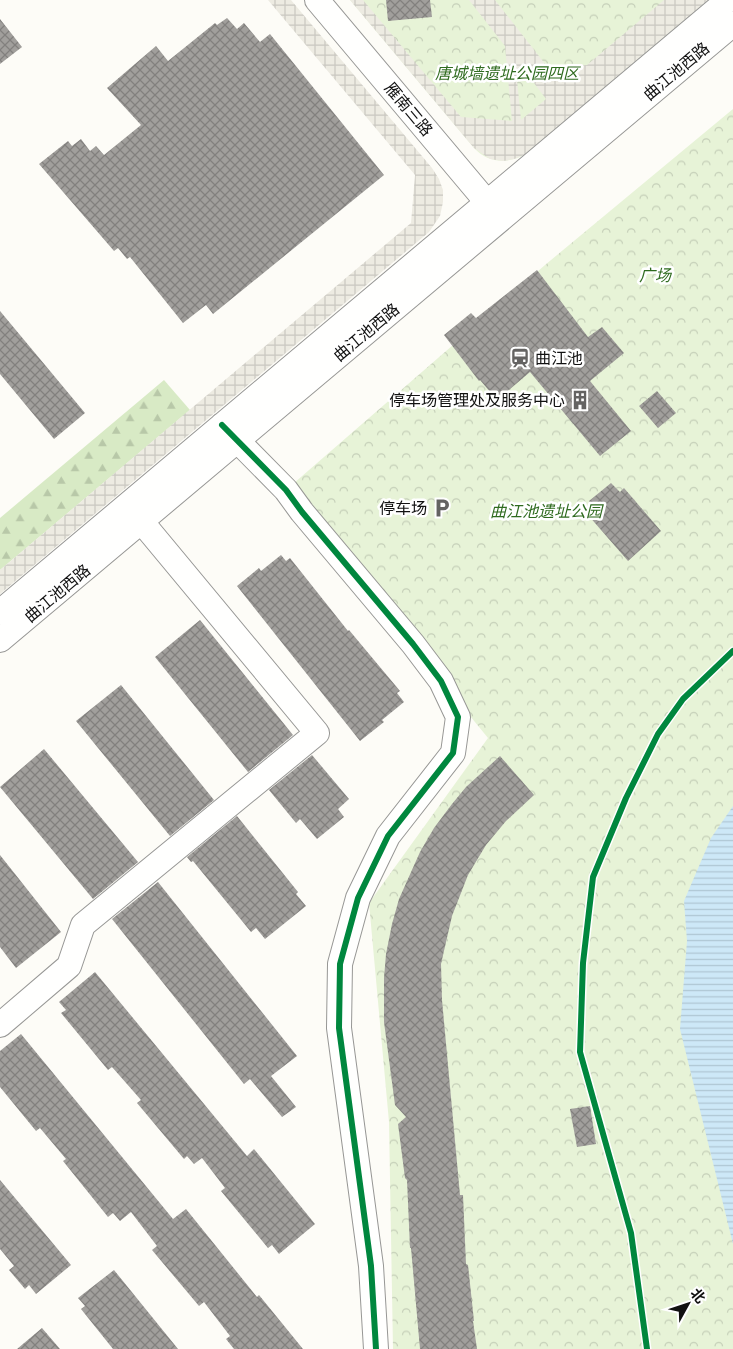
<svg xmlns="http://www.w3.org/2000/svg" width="733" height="1349" font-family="Merriweather,'Noto Sans SC',serif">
	<defs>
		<pattern id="forest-firs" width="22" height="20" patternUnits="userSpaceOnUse" patternTransform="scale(1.25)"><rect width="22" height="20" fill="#d8eac5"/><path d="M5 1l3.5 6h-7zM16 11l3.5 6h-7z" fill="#b8c8a8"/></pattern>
		<pattern id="park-crowns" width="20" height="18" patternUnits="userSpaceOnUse" patternTransform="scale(1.25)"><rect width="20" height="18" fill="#e7f3d7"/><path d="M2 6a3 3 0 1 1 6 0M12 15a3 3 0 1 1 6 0" fill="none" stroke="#c5cfb8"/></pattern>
		<pattern id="plaza-grid" width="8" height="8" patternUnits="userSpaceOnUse" patternTransform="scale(1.25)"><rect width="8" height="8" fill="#edebe2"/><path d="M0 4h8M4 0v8" fill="none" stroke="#cac8c1"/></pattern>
		<pattern id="water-rules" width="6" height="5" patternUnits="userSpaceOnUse" patternTransform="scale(1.25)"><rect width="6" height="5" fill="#cde8f7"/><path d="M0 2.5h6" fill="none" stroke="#afc6d3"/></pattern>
		<pattern id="building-cross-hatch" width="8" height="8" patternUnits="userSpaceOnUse" patternTransform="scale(1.25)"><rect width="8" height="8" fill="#a19f9c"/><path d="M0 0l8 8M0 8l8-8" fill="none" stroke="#82807e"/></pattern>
	</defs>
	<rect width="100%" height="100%" fill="#fdfcf7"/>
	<path fill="url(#forest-firs)" d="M164,380L190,410L0,570V518Z"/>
	<path fill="url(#park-crowns)" d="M350,0H708L524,155C507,164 488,163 474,148Z
		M733,109V1349H393L389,1122L369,903L488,738L286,490L545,265Z"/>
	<path fill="url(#plaza-grid)" fill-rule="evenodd" d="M268,0H291L432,168L439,179L443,190V202L440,216L429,232L0,594V570L411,223L415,175Z
		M350,0H363L461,117L512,121L505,46L469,0H495L549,69L587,65L664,0H708L524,155L514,159L503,161L490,159L474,148ZM531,79L546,99L521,120L517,80Z"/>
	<path fill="url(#water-rules)" d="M733,806V1244L680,1029L687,941L684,901L711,838Z"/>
	<path fill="url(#building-cross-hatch)" d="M386,0H430L432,17L388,21Z
		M227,18L237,29L244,23L260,42L270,34L384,175L213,314L206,305L183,323L130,257L127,259L118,248L114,251L39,164L68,141L72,146L81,139L90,151L96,146L104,155L141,125L107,88L156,46L168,61L215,23L217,25Z
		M0,19L22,47L0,64Z
		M537,270L588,337L602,327L624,353L590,381L631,431L600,456L530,372L497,400L480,380L479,381L444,335L471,313L476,318Z
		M0,311L85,413L54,439L0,374Z
		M657,391L676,413L658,428L639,406Z
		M611,483L620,492L624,488L661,531L628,561L588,515L595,508L589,501Z
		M281,555L286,561L290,558L348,631L349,630L400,691L397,693L404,702L382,720L384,722L360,741L237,586L259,568L261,571Z
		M200,620L293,735L248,772L155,657Z
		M121,685L214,800L170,836L76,721Z
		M44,749L138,862L93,899L0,787Z
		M312,755L349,799L338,809L344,817L317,839L300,819L296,823L269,790Z
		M500,756L534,795L506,821L486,845L468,875L452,916L441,964L442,1000L460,1195H463L466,1264L468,1265L474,1321H473L477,1349H420L411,1248H410L407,1180L405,1178L398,1124L406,1117L395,1105L384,1022V978L386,954L392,924L399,899L420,852L434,828L452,804L466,787Z
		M237,816L298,892L296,894L306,906L265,939L256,928L251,932L193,861L191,862L187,857Z
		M0,855L61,932L16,968L0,947Z
		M158,882L297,1056L271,1076L296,1107L282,1117L250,1079L244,1084L112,919Z
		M95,972L247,1156L254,1149L315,1224L279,1254L272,1245L268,1248L221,1191L225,1188L202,1158L194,1164L187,1156L184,1159L137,1103L141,1100L112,1067L108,1070L61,1013L66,1010L59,1002Z
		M21,1034L173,1219L186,1209L257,1297L259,1295L303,1349H234L226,1339L230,1336L204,1302L199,1306L152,1250L157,1246L131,1212L120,1221L113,1213L108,1217L63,1161L66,1159L40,1128L36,1131L0,1087V1051Z
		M590,1106L596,1144L577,1147L570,1109Z
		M0,1180L71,1265L36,1294L29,1285L25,1289L9,1270L14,1266L0,1249Z
		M114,1270L178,1349H113L81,1309L85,1306L78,1298Z
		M42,1328L60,1349H17Z"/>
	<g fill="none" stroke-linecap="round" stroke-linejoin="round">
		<defs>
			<path id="minor" d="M317,0L496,213
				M222,425L286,490L302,512L413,644L441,681L458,717L453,753L388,836L358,898L340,964L339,1028L371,1266L376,1349
				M0,612L728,0
				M0,640L733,24
				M0,1025L69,966L83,925L317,733L141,521"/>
		</defs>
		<use href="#minor" stroke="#979795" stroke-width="26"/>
		<use href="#minor" stroke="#fffffe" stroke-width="24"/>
		<defs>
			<path id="cycleway" d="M222,425L286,490L302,512L413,644L441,681L458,717L453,753L388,836L358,898L340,964L339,1028L371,1266L376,1349
				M647,1349L631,1233L580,1052L583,963L593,877L626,798L658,734L683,699L733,651"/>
		</defs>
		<use href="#cycleway" stroke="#fff" stroke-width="9"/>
		<use href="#cycleway" stroke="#00873e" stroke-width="6"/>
	</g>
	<defs>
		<symbol id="station-bare" viewBox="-9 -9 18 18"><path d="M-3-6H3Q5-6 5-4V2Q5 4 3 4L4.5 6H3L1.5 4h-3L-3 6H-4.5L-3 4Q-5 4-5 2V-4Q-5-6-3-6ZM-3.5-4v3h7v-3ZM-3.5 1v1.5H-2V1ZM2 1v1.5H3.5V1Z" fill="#646362" stroke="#fff" stroke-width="2.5" paint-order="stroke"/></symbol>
		<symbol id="building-bare" viewBox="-9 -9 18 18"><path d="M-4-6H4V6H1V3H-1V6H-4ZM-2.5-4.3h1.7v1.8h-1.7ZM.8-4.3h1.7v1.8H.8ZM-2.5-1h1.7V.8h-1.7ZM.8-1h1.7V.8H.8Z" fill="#646362" stroke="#fff" stroke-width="2.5" paint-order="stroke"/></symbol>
		<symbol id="parking-bare" viewBox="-9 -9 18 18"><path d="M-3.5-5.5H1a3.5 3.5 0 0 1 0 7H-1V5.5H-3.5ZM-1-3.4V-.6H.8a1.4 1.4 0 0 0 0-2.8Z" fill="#646362" stroke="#fff" stroke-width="2.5" paint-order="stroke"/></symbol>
	</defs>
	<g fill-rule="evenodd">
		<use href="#station-bare" x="506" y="344" width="28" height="28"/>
		<use href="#building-bare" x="566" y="386" width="28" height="28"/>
		<use href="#parking-bare" x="428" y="494" width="28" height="28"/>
	</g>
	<g text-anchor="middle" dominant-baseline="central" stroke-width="5" stroke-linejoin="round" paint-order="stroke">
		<g font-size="16" fill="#111" stroke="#fff">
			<text transform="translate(676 71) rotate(-40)">曲江池西路</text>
			<text transform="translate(409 109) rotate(50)">雁南三路</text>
			<text transform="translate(366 332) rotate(-40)">曲江池西路</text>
			<text transform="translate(57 593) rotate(-40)">曲江池西路</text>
		</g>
		<g font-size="16" font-style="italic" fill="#2f6b1f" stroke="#fff">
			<text x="507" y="73">唐城墙遗址公园四区</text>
			<text x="655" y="275">广场</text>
			<text x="546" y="511">曲江池遗址公园</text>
		</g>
		<g font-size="16" fill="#111" stroke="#fff" text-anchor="end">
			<text x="535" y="358" text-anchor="start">曲江池</text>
			<text x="565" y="400">停车场管理处及服务中心</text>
			<text x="427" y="508">停车场</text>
		</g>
	</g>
	<g transform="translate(688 1304) rotate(50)" stroke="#ffffff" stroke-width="4" paint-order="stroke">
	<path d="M0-4L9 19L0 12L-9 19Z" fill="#111111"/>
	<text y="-8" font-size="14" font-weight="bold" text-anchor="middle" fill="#111111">北</text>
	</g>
</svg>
